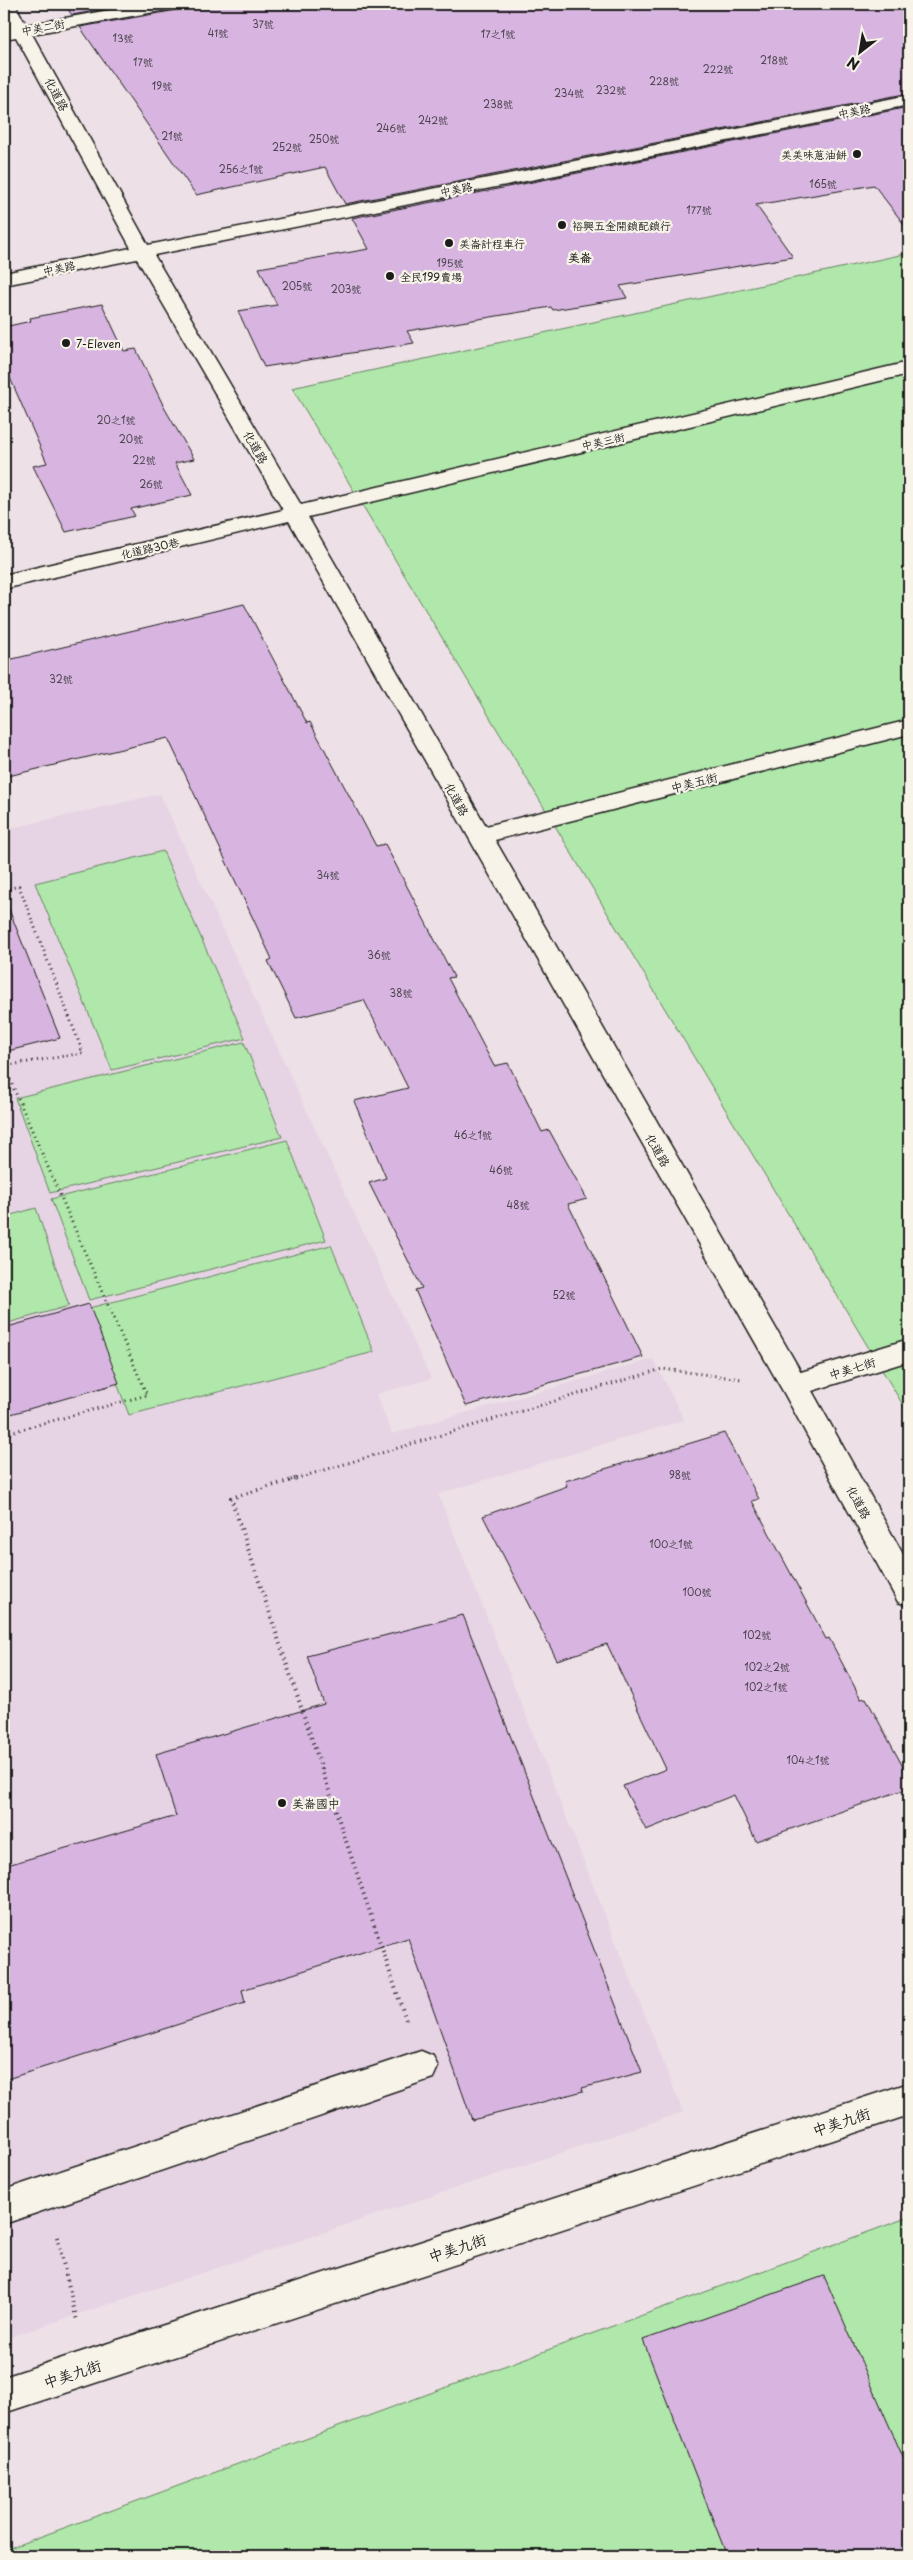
<svg xmlns="http://www.w3.org/2000/svg" width="913" height="2560" font-family="'Playpen Sans','LXGW WenKai TC',sans-serif">
	<rect width="100%" height="100%" fill="#ede0e6"/>
	<filter id="ink" filterUnits="userSpaceOnUse"><feTurbulence type="fractalNoise" baseFrequency=".02" numOctaves="2"/><feDisplacementMap in="SourceGraphic" scale="10" xChannelSelector="R" yChannelSelector="G"/><feConvolveMatrix kernelMatrix="1 2 1 2 8 2 1 2 1" color-interpolation-filters="sRGB"/></filter>
	<g filter="url(#ink)">
		<path fill="#e6d3e4" d="M160,794L431,1379L376,1394L392,1434L653,1359L684,1420L438,1494L683,2112L4,2339V820L8,829Z"/>
		<path fill="#b0e7aa" stroke="#668263" d="M909,253V1415L292,388Z
			M163,851L245,1038L112,1070L35,883Z
			M244,1042L282,1137L50,1193L15,1098Z
			M287,1140L326,1240L89,1300L51,1199Z
			M36,1208L69,1306L4,1324V1217Z
			M331,1245L374,1352L129,1415L89,1308Z
			M909,2217V2556H4V2550Z"/>
		<path fill="#d7b5e0" stroke="#1c1c1c" d="M64,4H134L72,15Z
			M182,4H909V93L345,204L325,167L196,195L80,27L177,10Z
			M909,107V231L874,185L756,205L793,257L620,286L627,298L553,310L551,307L407,331L414,343L264,367L238,311L277,305L259,268L369,249L352,218Z
			M102,304L124,351L136,349L165,409L194,459L175,463L192,495L131,509L135,516L66,532L33,466L47,463L4,364V327L31,321L30,318Z
			M244,604L307,723L310,722L376,846L385,844L454,977L448,978L494,1066L508,1063L542,1132L549,1130L587,1199L568,1204L643,1357L466,1406L415,1290L422,1288L369,1183L386,1178L354,1101L408,1088L364,1000L296,1018L268,961L272,959L168,738L4,777V661Z
			M6,902L60,1038L4,1052V903Z
			M89,1304L119,1383L4,1416V1328Z
			M724,1433L759,1499L752,1501L826,1639L829,1638L861,1699L866,1698L909,1778V1788L756,1841L734,1795L646,1830L623,1786L666,1769L607,1644L557,1660L483,1516L567,1486L565,1481Z
			M463,1615L642,2072L582,2088L583,2091L539,2103L472,2120L408,1938L242,1990L245,2003L4,2080V1866L176,1816L156,1754L324,1704L307,1656Z
			M824,2276L909,2471V2556H727L643,2340Z"/>
		<g fill="none" stroke-linecap="round" stroke-linejoin="round">
			<defs>
				<path id="minor" d="M4,4H15L26,25L143,4H180L177,8L171,9L32,34L148,245L909,95V105L154,255L301,505L909,362V374L308,517L486,826L909,720V734L495,840L801,1372L909,1339V1361L812,1391L909,1565V1606L898,1602L784,1393L289,521L4,589V575L283,510L137,259L4,285V273L131,248L16,37L4,39V29L10,28L4,16Z
					M421,2051L433,2056L438,2067L433,2078L4,2224V2190Z
					M909,2083V2115L4,2413V2377Z"/>
			</defs>
			<use href="#minor" stroke="#1c1c1c" stroke-width="3"/>
			<path stroke="#1c1c1c" stroke-width="3" stroke-dasharray="1 4" stroke-linecap="butt" d="M4,890L19,886L83,1053L4,1066
				M4,1066L147,1395L4,1434
				M291,1480L662,1369L742,1379"/>
			<path stroke="#1c1c1c" stroke-width="4" stroke-dasharray="1 4.5" stroke-linecap="butt" d="M295,1479L231,1498L407,2023
				M57,2237L77,2321"/>
			<use href="#minor" fill="#f7f3e8" fill-rule="evenodd"/>
		</g>
	</g>
	<g fill="#1c1c1c" stroke="#f7f3e8" stroke-width="2">
		<circle cx="857" cy="154" r="5"/>
		<circle cx="562" cy="225" r="5"/>
		<circle cx="449" cy="243" r="5"/>
		<circle cx="390" cy="276" r="5"/>
		<circle cx="66" cy="343" r="5"/>
		<circle cx="282" cy="1803" r="5"/>
	</g>
	<g text-anchor="middle" dominant-baseline="central" stroke-width="4.5" stroke-linejoin="round" paint-order="stroke">
		<g font-size="10" fill="#4b424d">
			<text x="263" y="23">37號</text>
			<text x="218" y="32">41號</text>
			<text x="498" y="33">17之1號</text>
			<text x="123" y="37">13號</text>
			<text x="774" y="59">218號</text>
			<text x="143" y="61">17號</text>
			<text x="718" y="68">222號</text>
			<text x="664" y="80">228號</text>
			<text x="162" y="85">19號</text>
			<text x="611" y="89">232號</text>
			<text x="569" y="92">234號</text>
			<text x="498" y="103">238號</text>
			<text x="433" y="119">242號</text>
			<text x="391" y="127">246號</text>
			<text x="172" y="135">21號</text>
			<text x="324" y="138">250號</text>
			<text x="287" y="146">252號</text>
			<text x="241" y="168">256之1號</text>
			<text x="823" y="183">165號</text>
			<text x="699" y="209">177號</text>
			<text x="450" y="262">195號</text>
			<text x="297" y="285">205號</text>
			<text x="346" y="288">203號</text>
			<text x="116" y="419">20之1號</text>
			<text x="131" y="438">20號</text>
			<text x="144" y="459">22號</text>
			<text x="151" y="483">26號</text>
			<text x="61" y="678">32號</text>
			<text x="328" y="874">34號</text>
			<text x="379" y="954">36號</text>
			<text x="401" y="992">38號</text>
			<text x="473" y="1134">46之1號</text>
			<text x="501" y="1169">46號</text>
			<text x="518" y="1204">48號</text>
			<text x="564" y="1294">52號</text>
			<text x="680" y="1474">98號</text>
			<text x="671" y="1543">100之1號</text>
			<text x="697" y="1591">100號</text>
			<text x="757" y="1634">102號</text>
			<text x="767" y="1666">102之2號</text>
			<text x="766" y="1686">102之1號</text>
			<text x="808" y="1759">104之1號</text>
		</g>
		<g font-size="11" fill="#1c1c1c" stroke="#f7f3e8">
			<text transform="translate(43 27) rotate(-10)">中美二街</text>
			<text transform="translate(854 111) rotate(-11)">中美路</text>
			<text transform="translate(456 189) rotate(-11)">中美路</text>
			<text transform="translate(59 268) rotate(-12)">中美路</text>
			<text transform="translate(603 441) rotate(-13)">中美三街</text>
			<text transform="translate(150 548) rotate(-13)">化道路30巷</text>
		</g>
		<g font-size="11" fill="#1c1c1c" stroke="#f7f3e8" text-anchor="start">
			<text x="847" y="154" text-anchor="end">美美味蔥油餅</text>
			<text x="572" y="225">裕興五金開鎖配鎖行</text>
			<text x="459" y="243">美崙計程車行</text>
			<text x="400" y="276">全民199賣場</text>
			<text x="76" y="343">7-Eleven</text>
		</g>
		<g font-size="12" fill="#1c1c1c" stroke="#f7f3e8">
			<text transform="translate(57 94) rotate(62)">化道路</text>
			<text transform="translate(256 447) rotate(60)">化道路</text>
			<text transform="translate(694 782) rotate(-14)">中美五街</text>
			<text transform="translate(457 799) rotate(61)">化道路</text>
			<text transform="translate(658 1150) rotate(60)">化道路</text>
			<text transform="translate(852 1368) rotate(-17)">中美七街</text>
			<text transform="translate(859 1502) rotate(61)">化道路</text>
		</g>
		<g font-size="12" font-weight="bold" fill="#1c1c1c" stroke="#f7f3e8">
			<text x="580" y="257">美崙</text>
		</g>
		<g font-size="12" fill="#1c1c1c" stroke="#f7f3e8" text-anchor="start">
			<text x="292" y="1803">美崙國中</text>
		</g>
		<g font-size="15" fill="#1c1c1c" stroke="#f7f3e8">
			<text transform="translate(841 2121) rotate(-18)">中美九街</text>
			<text transform="translate(457 2247) rotate(-18)">中美九街</text>
			<text transform="translate(72 2373) rotate(-18)">中美九街</text>
		</g>
	</g>
	<rect width="913" height="2560" fill="none" stroke="#f7f3e8" stroke-width="20"/>
	<rect x="10" y="10" width="893" height="2540" fill="none" stroke="#1c1c1c" stroke-width="2" filter="url(#ink)"/>
	<g transform="translate(860 52) rotate(211)" stroke="#f7f3e8" stroke-width="4" paint-order="stroke">
	<path d="M0-4L9 19L0 12L-9 19Z" fill="#1c1c1c"/>
	<text y="-8" font-size="14" font-weight="bold" text-anchor="middle" fill="#1c1c1c">N</text>
	</g>
</svg>
